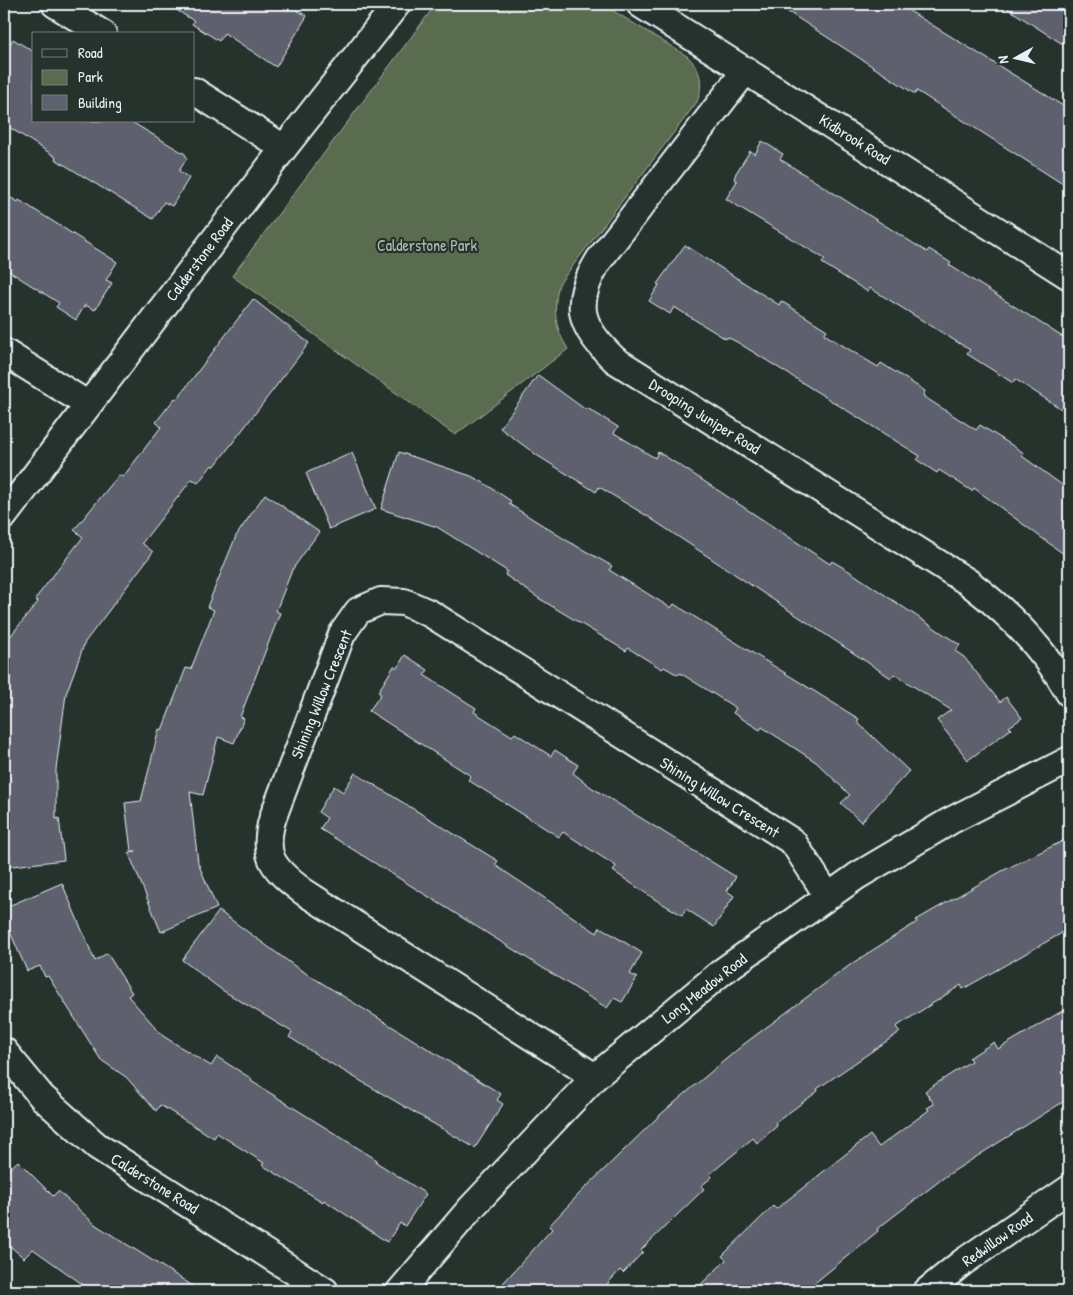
<svg xmlns="http://www.w3.org/2000/svg" width="1073" height="1295" font-family="'Patrick Hand',sans-serif">
	<rect width="100%" height="100%" fill="#26332d"/>
	<filter id="ink" filterUnits="userSpaceOnUse"><feTurbulence type="fractalNoise" baseFrequency=".02" numOctaves="2"/><feDisplacementMap in="SourceGraphic" scale="10" xChannelSelector="R" yChannelSelector="G"/><feConvolveMatrix kernelMatrix="1 2 1 2 8 2 1 2 1" color-interpolation-filters="sRGB"/></filter>
	<g filter="url(#ink)">
		<path fill="#5a6c4f" stroke="#a1aea4" d="M436,4H602L687,56C701,69 704,84 697,102L559,284C553,307 554,328 568,349L455,435L232,276Z"/>
		<path fill="#5e616e" stroke="#e8f1f8" d="M167,4H287L307,16L276,67L224,33L219,41L192,24L194,21Z
			M776,4H898L1043,93L1069,110V188L917,91L915,94Z
			M1001,4H1069V48L1036,27Z
			M13,39L34,52V121H130L185,154L187,158L179,171L189,178L172,206L164,202L153,219L55,159L56,157L4,124V54Z
			M762,141L783,154L780,159L927,252L929,249L951,263L949,265L1069,341V414L1015,379L1013,383L967,354L970,350L870,288L868,292L822,263L825,259L726,199L737,181L734,179L736,173L750,151L755,154Z
			M4,194L18,202L19,200L117,262L106,280L112,283L95,310L85,305L76,320L56,307L59,303L4,268Z
			M685,245L779,305L781,301L827,330L824,334L878,367L881,363L925,391L923,396L976,430L980,425L1024,453L1022,456L1069,490V558L974,488L972,491L939,470L937,473L917,460L920,456L737,342L727,337L726,339L674,307L670,314L649,301L659,285L657,284Z
			M253,299L309,343L214,467L212,465L198,483L192,479L142,543L153,552L85,642L66,694L56,769V819L59,818L64,860L4,867V708L11,671L8,670L11,662L4,660V644L38,602L35,599L83,537L74,530L119,475L123,477L161,427L156,422L175,398L177,399Z
			M538,375L586,410L587,408L618,427L614,433L655,458L658,452L687,470L830,564L832,561L849,571L960,645L955,651L964,657L1000,702L1006,697L1022,718L1009,727L1011,729L968,760L937,720L951,710L894,674L891,678L647,516L599,487L596,492L538,456L500,428Z
			M399,452L471,476L484,483L511,501L509,504L566,540L612,566L609,570L671,608L674,604L859,719L857,722L909,771L861,822L841,803L850,795L816,762L762,727L760,730L733,713L736,708L680,673L678,675L664,667L662,669L628,648L626,651L540,599L505,575L507,571L437,527L381,509Z
			M352,453L376,509L329,529L306,473Z
			M265,494L319,532L292,570L276,611L280,613L240,717L244,718L234,743L218,737L203,795L190,792L198,863L217,908L161,932L129,854L136,851H131L125,803L141,801L159,729L162,730L186,668L191,669L214,610L207,607L236,536Z
			M405,655L428,670L424,675L476,708L474,712L512,736L515,733L551,756L555,750L578,765L573,773L591,787L736,877L727,891L734,896L714,927L686,909L682,915L656,900L613,871L616,866L563,832L559,837L468,780L471,776L369,711L381,694L378,692L394,666L397,668Z
			M355,773L498,861L495,865L597,933L600,927L642,953L630,974L637,978L622,1002L614,998L607,1008L320,829L327,818L318,812L334,786L343,792Z
			M1069,838V929L963,989L961,985L896,1027L900,1032L817,1089L818,1091L775,1123L777,1126L757,1143L753,1138L710,1174L712,1177L701,1186L704,1189L641,1250L643,1252L623,1273L620,1270L601,1291H496L552,1229L549,1226L580,1193L661,1114L744,1044L854,962L917,922L916,920L1002,871Z
			M62,883L95,961L107,953L132,993L128,996L163,1036L211,1066L217,1057L252,1079L251,1081L377,1160L376,1162L426,1194L405,1226L400,1223L387,1242L324,1200L323,1202L262,1165L264,1163L217,1133L214,1138L160,1105L156,1111L126,1077L101,1060L48,976L45,977L40,966L27,971L4,918V908Z
			M219,911L296,967L501,1094L497,1100L503,1104L475,1148L325,1060L289,1037L292,1032L222,990L182,960Z
			M1069,1007V1098L946,1176L877,1229L878,1231L805,1291H694L726,1260L722,1256L773,1206L776,1209L870,1135L879,1147L929,1110L927,1108L934,1104L925,1091L971,1061L969,1058L994,1042L998,1049Z
			M18,1161L53,1196L58,1191L96,1225L201,1291H92L33,1249L24,1258L4,1241V1174Z"/>
		<g fill="none" stroke-linecap="round" stroke-linejoin="round">
			<defs>
				<path id="street" d="M55,4L103,34
					M640,4L1069,276
					M746,70L599,260C572,304 579,326 615,360L968,582C1009,613 1044,648 1069,693
					M194,91L284,148
					M4,352L87,404
					M4,516L284,148L397,4
					M4,1051L42,1097L97,1146L325,1291
					M595,1077L304,892C273,869 261,856 273,817L342,634L358,611L381,601L404,602L431,614L793,842L827,895
					M400,1291L471,1208L595,1077L723,971L857,876L950,821L1069,760
					M927,1291L963,1262L1069,1189"/>
			</defs>
			<use href="#street" stroke="#e8f1f8" stroke-width="30"/>
			<use href="#street" stroke="#26332d" stroke-width="26"/>
		</g>
	</g>
	<g text-anchor="middle" dominant-baseline="central" stroke-width="4.5" stroke-linejoin="round" paint-order="stroke">
		<g font-size="16" fill="#e8f1f8" stroke="#26332d">
			<text transform="translate(855 139) rotate(32)">Kidbrook Road</text>
			<text transform="translate(199 259) rotate(-53)">Calderstone Road</text>
			<text transform="translate(705 416) rotate(32)">Drooping Juniper Road</text>
			<text transform="translate(321 694) rotate(-68)">Shining Willow Crescent</text>
			<text transform="translate(720 797) rotate(32)">Shining Willow Crescent</text>
			<text transform="translate(704 988) rotate(-38)">Long Meadow Road</text>
			<text transform="translate(155 1183) rotate(32)">Calderstone Road</text>
			<text transform="translate(997 1239) rotate(-35)">Redwillow Road</text>
		</g>
		<g font-size="16" fill="#afbcb4" stroke="#26332d">
			<text x="427" y="245">Calderstone Park</text>
		</g>
	</g>
	<rect width="1073" height="1295" fill="none" stroke="#26332d" stroke-width="20"/>
	<rect x="10" y="10" width="1053" height="1275" fill="none" stroke="#e8f1f8" stroke-width="2" filter="url(#ink)"/>
	<rect x="32" y="32" width="162" height="90" fill="#26332d" stroke="#747f7e"/>
	<rect x="42" y="49" width="25" height="8" fill="#26332d" stroke="#747f7e"/>
	<text x="78" y="58" font-size="15" fill="#e8f1f8">Road</text>
	<rect x="42" y="70" width="25" height="15" fill="#5a6c4f" stroke="#747f7e"/>
	<text x="78" y="82" font-size="15" fill="#e8f1f8">Park</text>
	<rect x="42" y="95" width="25" height="15" fill="#5e616e" stroke="#747f7e"/>
	<text x="78" y="108" font-size="15" fill="#e8f1f8">Building</text>
	<g transform="translate(1016 58) rotate(262)" stroke="#26332d" stroke-width="4" paint-order="stroke">
	<path d="M0-4L9 19L0 12L-9 19Z" fill="#e8f1f8"/>
	<text y="-8" font-size="14" font-weight="bold" text-anchor="middle" fill="#e8f1f8">N</text>
	</g>
</svg>
